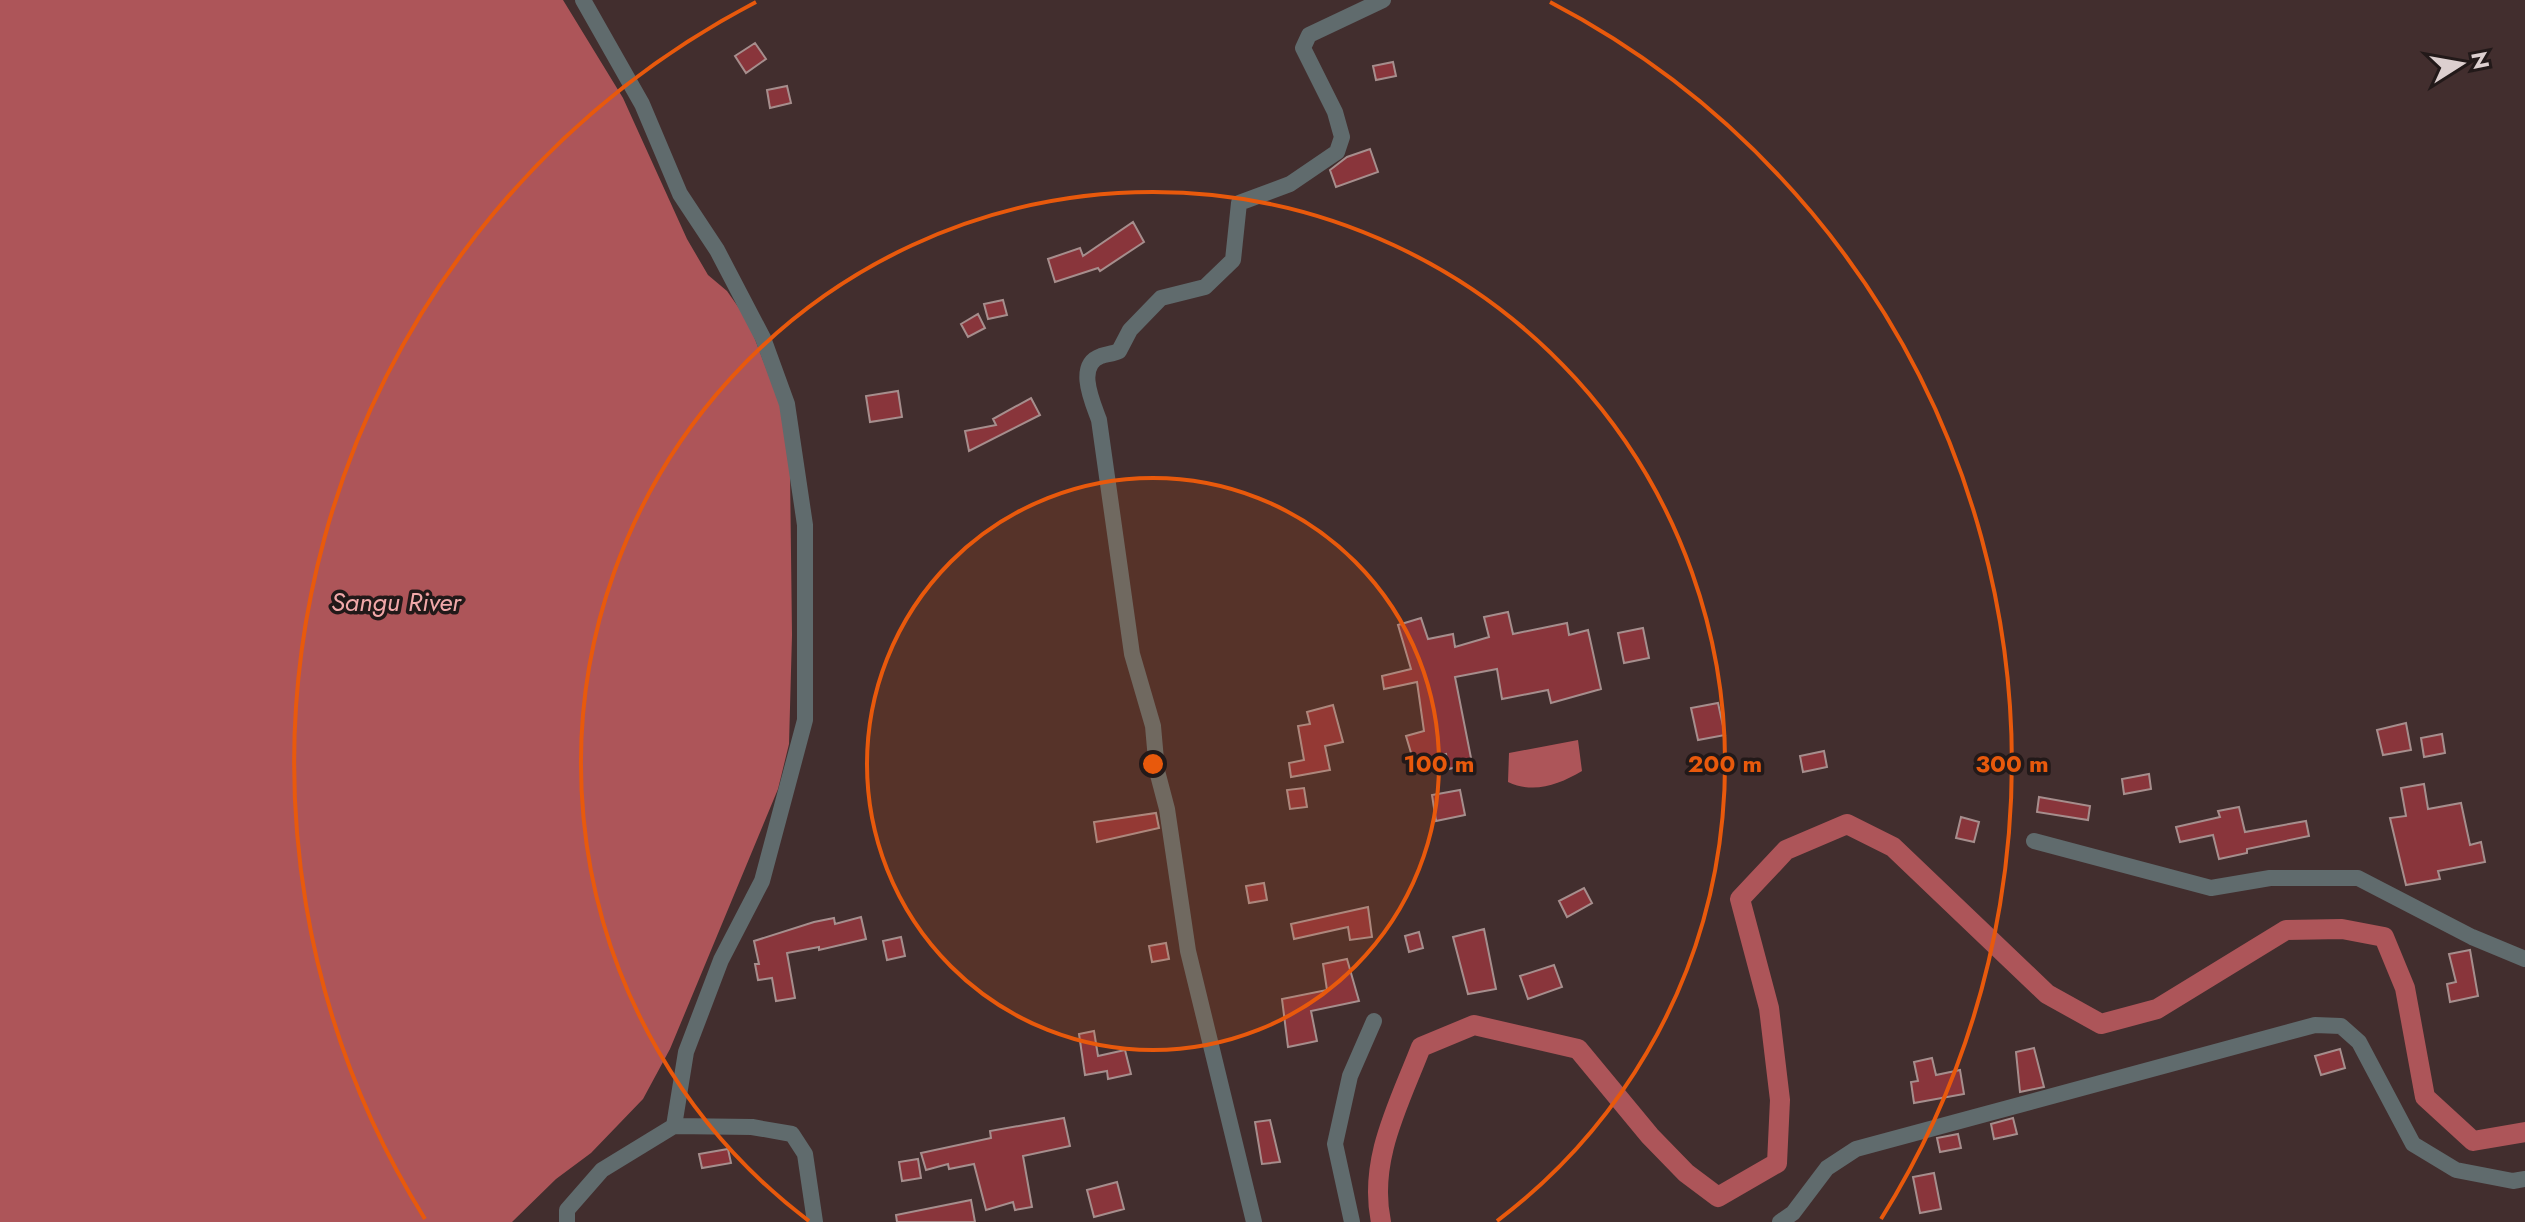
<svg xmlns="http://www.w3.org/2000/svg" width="2525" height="1222" font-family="Jost,sans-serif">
	<rect width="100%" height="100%" fill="#422e2e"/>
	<path fill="#ad5559" d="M0,0H563L623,98L687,239L708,275L727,291L748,321L781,407L790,471L792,635L789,744L778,789L670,1049L643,1099L591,1153L556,1179L512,1222H0Z
		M1578,740L1582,771C1558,785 1534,794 1508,782L1509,753Z"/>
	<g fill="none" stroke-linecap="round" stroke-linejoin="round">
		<path stroke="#ad5559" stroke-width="20" d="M1381,1222C1368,1160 1399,1104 1421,1047L1474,1025L1578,1049L1650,1136L1686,1173L1718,1197L1777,1163L1780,1100L1769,1008L1740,899L1786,850L1847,824L1893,847L2047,994L2101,1024L2157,1009L2286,930L2342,929L2384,937L2405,988L2425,1097L2473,1141L2525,1132"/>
	</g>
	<path fill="#89353b" stroke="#a68e8d" stroke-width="2" d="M755,43L766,59L746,73L735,56Z
		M1393,62L1396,76L1376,80L1373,66Z
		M787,86L791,103L770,108L767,90Z
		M1370,149L1378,172L1336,187L1330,170L1347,157Z
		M1133,222L1144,242L1100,271L1098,268L1055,282L1048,259L1080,248L1083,256Z
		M1003,300L1007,315L988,319L984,304Z
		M978,314L985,328L968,337L961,324Z
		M898,391L902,417L870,422L866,396Z
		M1031,398L1040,415L969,451L965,431L996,425L993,419Z
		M1508,612L1513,634L1567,623L1569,635L1588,630L1601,689L1551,703L1548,690L1502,699L1497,669L1455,677L1472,763L1449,769L1446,754L1414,763L1406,736L1424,731L1417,682L1384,689L1382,676L1411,669L1398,625L1421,618L1428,639L1453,634L1455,647L1489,637L1484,617Z
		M1643,628L1649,658L1624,663L1618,633Z
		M1718,703L1725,735L1698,740L1691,708Z
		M1333,705L1343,742L1325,746L1330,770L1291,777L1289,763L1304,760L1298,726L1310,724L1307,712Z
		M2406,723L2411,750L2383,755L2377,730Z
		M2442,734L2445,753L2424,757L2421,738Z
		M1824,751L1827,767L1803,772L1800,756Z
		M2149,774L2151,789L2124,794L2122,779Z
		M2424,784L2428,809L2461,803L2470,845L2481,842L2485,862L2438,871L2440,879L2406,885L2390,818L2406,816L2401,788Z
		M1304,788L1307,807L1290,809L1287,790Z
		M1460,790L1465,815L1436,821L1432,795Z
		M2039,797L2090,806L2088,820L2037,812Z
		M2239,807L2245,832L2306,821L2309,836L2247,849V853L2219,859L2213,835L2180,842L2176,827L2220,817L2218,811Z
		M1156,813L1159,828L1097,842L1094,822Z
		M1961,817L1979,822L1974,842L1956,838Z
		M1264,883L1267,900L1249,903L1246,886Z
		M1584,888L1592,903L1567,917L1559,901Z
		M1368,907L1372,937L1350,940L1348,927L1294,939L1291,924Z
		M861,917L866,939L819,950V947L787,953L795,998L776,1001L772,978L758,980L755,964H759L754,941L814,922L834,918L835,924Z
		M1484,929L1496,989L1468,994L1453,937Z
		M1419,932L1423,948L1409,952L1405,936Z
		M901,937L905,956L887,960L883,941Z
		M1166,943L1169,959L1152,962L1149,946Z
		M2470,950L2478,996L2450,1002L2447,984L2456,982L2449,954Z
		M1347,959L1359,1001L1311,1011L1317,1041L1288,1047L1282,999L1327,990L1323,964Z
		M1554,965L1562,987L1528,999L1520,976Z
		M1094,1031L1098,1056L1125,1050L1131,1074L1108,1079L1107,1071L1085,1075L1079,1034Z
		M2034,1048L2044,1087L2020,1092L2016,1052Z
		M2340,1049L2345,1068L2321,1075L2315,1056Z
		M1932,1058L1936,1075L1960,1070L1964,1094L1914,1103L1911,1082L1918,1081L1914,1062Z
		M1064,1118L1070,1146L1023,1156L1032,1207L1015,1210L1013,1202L986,1210L974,1164L949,1169L948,1164L926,1170L921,1153L991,1138L990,1131Z
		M2013,1118L2017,1134L1994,1139L1991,1124Z
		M1270,1120L1280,1162L1262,1164L1255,1122Z
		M1958,1134L1961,1148L1940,1152L1937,1138Z
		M728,1149L731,1163L702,1168L699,1154Z
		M918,1159L921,1178L902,1181L899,1162Z
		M1934,1173L1941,1209L1920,1213L1913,1177Z
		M1117,1182L1124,1209L1094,1217L1087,1190Z
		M971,1200L975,1222H897L896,1215Z"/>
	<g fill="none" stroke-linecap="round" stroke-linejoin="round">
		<path stroke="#606b6d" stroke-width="16" d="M2034,841L2211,888L2270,878H2358L2472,937L2525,959
			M674,1126L752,1127L792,1134L805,1154L815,1222
			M567,1222V1210L602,1170L674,1126L686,1052L721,960L762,881L805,720V525L787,404L763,338L717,250L680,194L642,104L583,0
			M1254,1222L1188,951L1167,809L1157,771L1153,726L1132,654L1099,420C1093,403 1075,365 1101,356C1106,354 1113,354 1119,351L1130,330L1161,298L1205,287L1233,260L1239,203L1290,184L1337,152L1342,137L1335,112L1303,48L1309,35L1383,0
			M1352,1222L1335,1144L1350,1076L1374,1021
			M1780,1222L1793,1213L1827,1168L1856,1149L2315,1025L2341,1026L2359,1042L2413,1144L2456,1170L2513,1181L2525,1179"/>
	</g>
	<circle cx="1153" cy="764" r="286" fill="#e8590c" fill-opacity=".12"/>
	<g fill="none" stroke="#e8590c" stroke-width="4">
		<circle cx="1153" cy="764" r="286"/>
		<path d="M809 1221A572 572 0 1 1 1497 1221"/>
		<path d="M425 1219A859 859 0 0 1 756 2M1550 2A859 859 0 0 1 1881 1219"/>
	</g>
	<g text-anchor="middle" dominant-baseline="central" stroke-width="7" stroke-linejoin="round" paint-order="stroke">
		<g font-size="26" font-style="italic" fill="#f1a8a9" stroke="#221919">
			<text x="396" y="602">Sangu River</text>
		</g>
	</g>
	<circle cx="1153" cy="764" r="12" fill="#e8590c" stroke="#221919" stroke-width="4"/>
	<g font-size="24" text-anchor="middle" font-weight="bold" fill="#e8590c" stroke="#221919" stroke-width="7" stroke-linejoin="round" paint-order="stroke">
		<text x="1439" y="772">100 m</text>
		<text x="1725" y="772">200 m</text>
		<text x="2012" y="772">300 m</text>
	</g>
	<g transform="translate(2461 64) rotate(79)" stroke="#221919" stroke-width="6" paint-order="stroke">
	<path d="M0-6L14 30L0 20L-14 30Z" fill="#dccfcf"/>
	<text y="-12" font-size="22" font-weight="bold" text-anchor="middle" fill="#dccfcf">N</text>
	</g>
</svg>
